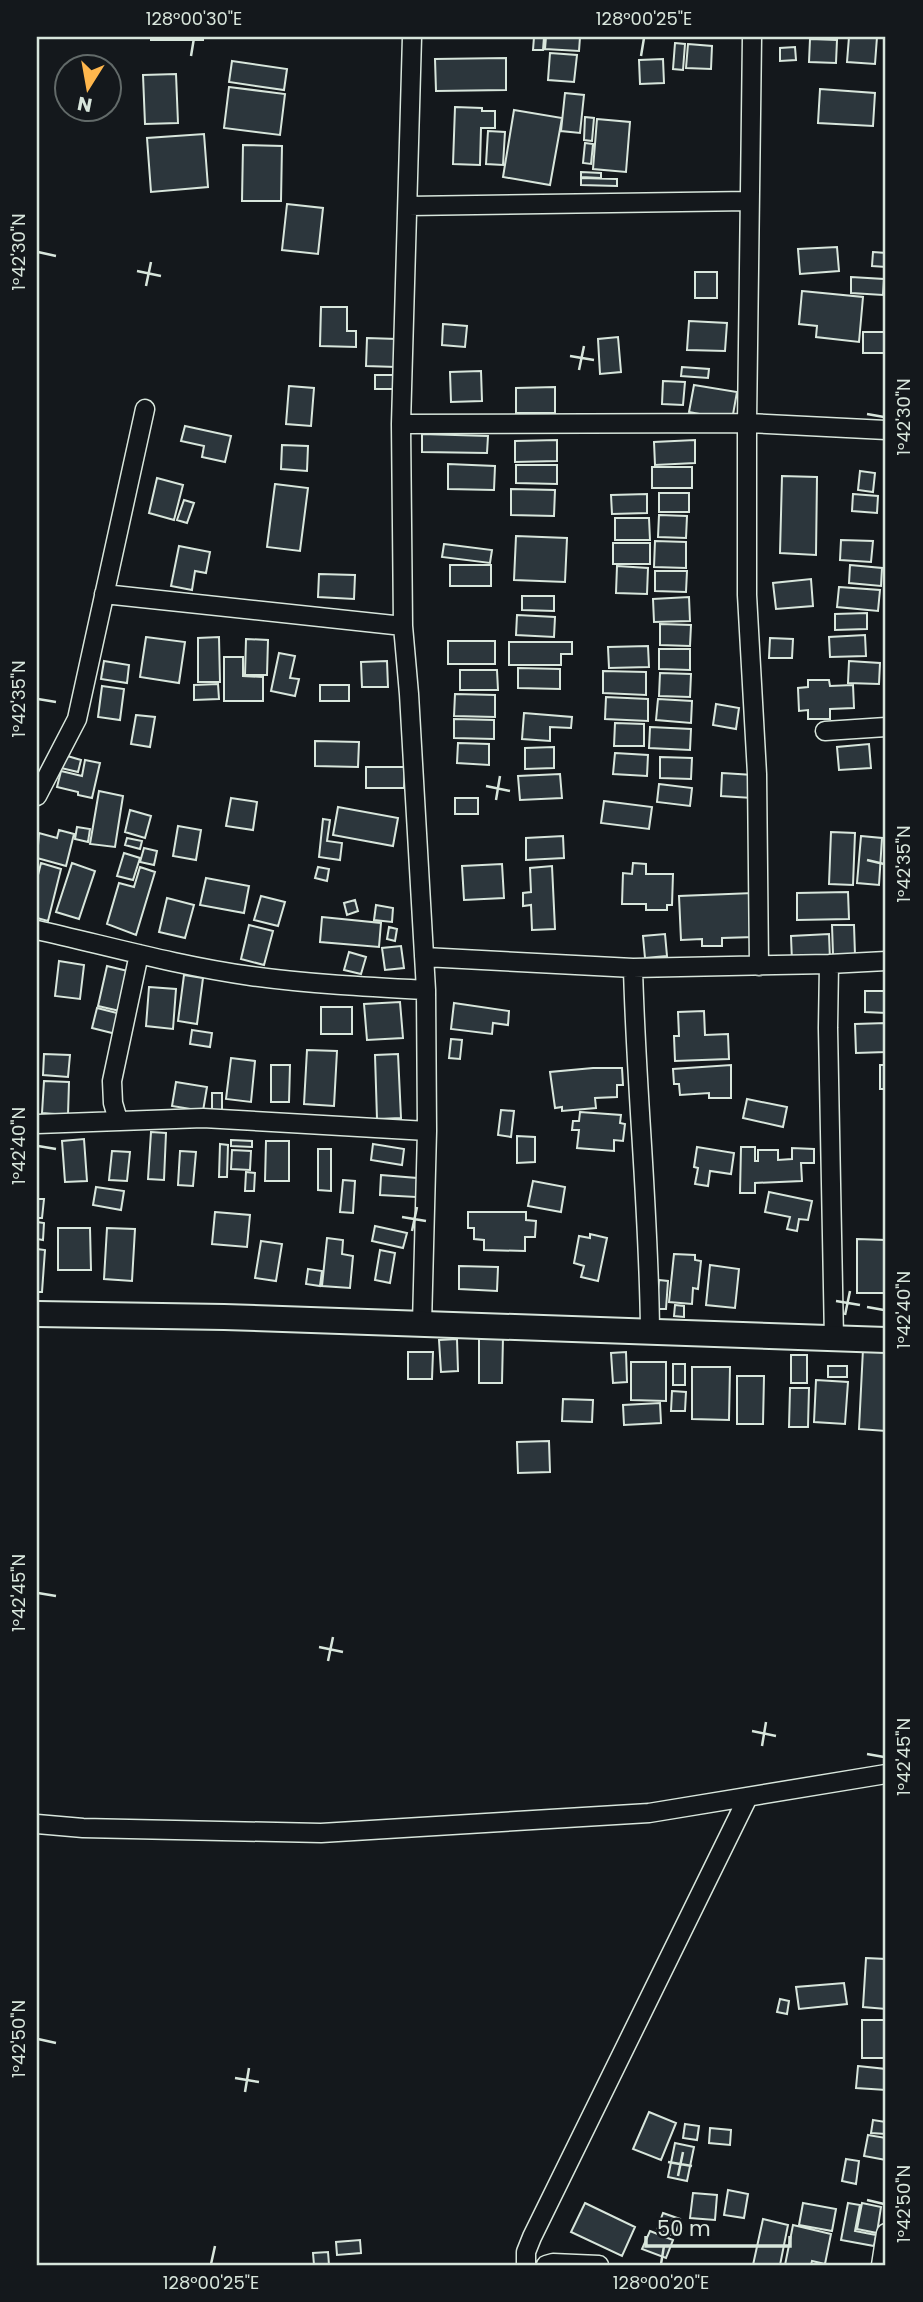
<svg xmlns="http://www.w3.org/2000/svg" width="923" height="2302" font-family="Poppins,sans-serif">
	<rect width="100%" height="100%" fill="#14181c"/>
	<path fill="#2c363c" stroke="#d8e6dc" stroke-width="2" d="M151,37H203V40H151Z
		M534,37H544L543,50H533Z
		M546,37H580L579,51L545,49Z
		M849,37H877L875,64L847,62Z
		M810,39L837,40L836,63L809,62Z
		M675,43L685,44L683,70L673,69Z
		M688,44L712,46L711,69L686,68Z
		M795,47L796,60L780,61V48Z
		M550,53L577,55L574,82L548,80Z
		M506,58V90L436,91L435,59Z
		M663,59L664,83L640,84L639,60Z
		M232,61L287,69L284,90L229,82Z
		M176,74L178,123L145,124L143,75Z
		M229,87L285,94L280,135L224,128Z
		M820,89L875,93L873,126L818,123Z
		M565,93L584,95L580,133L561,131Z
		M455,107L482,108V111H495V128H481L480,165L453,164Z
		M514,110L562,118L550,185L503,177Z
		M585,117L594,118L592,141L584,140Z
		M597,119L630,122L626,172L593,169Z
		M488,131L505,132L503,165L486,164Z
		M204,134L208,187L151,192L147,138Z
		M585,143L593,144L591,164L583,163Z
		M243,145L282,146L281,201H242Z
		M581,172L601,173V178L581,177Z
		M581,178L617,179V186L581,185Z
		M287,204L323,208L318,254L282,250Z
		M837,247L839,271L800,274L798,249Z
		M873,252L886,253V267L872,266Z
		M695,272H717V298H695Z
		M851,277L884,279L883,295L851,293Z
		M802,291L863,297L859,342L816,337L817,326L799,324Z
		M321,307H347V331H356V347L320,346Z
		M689,321L727,323L725,351L687,350Z
		M443,324L467,326L465,347L442,345Z
		M863,332H886V353H863Z
		M618,337L621,372L600,374L598,339Z
		M367,338L397,339L396,367L366,366Z
		M682,367L709,369L708,378L681,376Z
		M481,371L482,401L451,402L450,372Z
		M375,375H393V389H375Z
		M663,381L685,382L683,405L662,404Z
		M694,385L737,392L732,420L689,412Z
		M289,386L314,388L311,426L286,424Z
		M555,387V413H516V388Z
		M185,426L231,436L225,462L202,457L204,446L181,441Z
		M422,434L488,436L487,453L422,452Z
		M557,440V461L515,462V441Z
		M695,440V463L655,465L654,442Z
		M282,445L308,446L307,471L281,469Z
		M448,464L495,466L494,490L448,489Z
		M516,465H557V484L516,483Z
		M652,467H692V488H652Z
		M860,471L875,473L873,492L858,490Z
		M782,476L817,477L816,555L780,553Z
		M157,478L183,485L174,520L149,513Z
		M275,484L308,488L300,551L267,547Z
		M511,489L555,490L554,516L511,515Z
		M659,493H689V512H659Z
		M647,494V513L612,514L611,495Z
		M853,494L878,496L877,513L852,511Z
		M184,500L194,503L187,523L177,520Z
		M659,515L687,516L686,538L658,537Z
		M615,518H649L650,540H615Z
		M516,536L567,538L565,582L514,580Z
		M841,540L873,541L871,562L840,560Z
		M655,541L686,542V568L654,567Z
		M613,543H650V564H613Z
		M444,544L492,550L490,563L442,557Z
		M179,546L210,552L206,573L195,571L192,590L171,586Z
		M450,565H491V586H450Z
		M850,565L882,568L881,586L849,583Z
		M617,566L648,568L647,594L616,593Z
		M655,571H687L686,592L655,591Z
		M319,574L355,575L354,599L318,597Z
		M811,579L813,606L776,609L773,583Z
		M839,587L880,590L878,611L837,607Z
		M522,596H554V611L522,610Z
		M689,597L690,621L654,622L653,599Z
		M867,613V629L835,630V614Z
		M517,615L555,617L554,637L516,635Z
		M660,624L691,625L690,646L660,645Z
		M865,635L866,656L830,657L829,637Z
		M146,637L185,642L179,683L140,677Z
		M219,637L220,682H198V638Z
		M770,638L793,639L792,658H769Z
		M246,639L268,640L267,675H245Z
		M448,641H495V664H448Z
		M509,642H572V654H561V665H509Z
		M648,646L649,667L609,668L608,647Z
		M659,649H690V670L659,669Z
		M279,653L295,656L290,678L299,679L295,696L271,691Z
		M224,657H243V676L263,677V701H224Z
		M104,661L129,665L127,683L101,679Z
		M387,661L388,687H362L361,662Z
		M849,661L880,663L879,684L848,683Z
		M518,668L560,669V689L518,688Z
		M460,670H497L498,690H460Z
		M603,671L646,672V695L603,693Z
		M660,673L691,674L690,697L659,696Z
		M808,680H829L830,686L853,685L854,708L830,709V719H808V710L799,711L798,688L808,687Z
		M218,684L219,699L194,700V685Z
		M320,685H349V701H320Z
		M102,686L124,689L120,720L98,717Z
		M455,694L495,695V717L454,716Z
		M606,697L648,699V721L605,719Z
		M658,699L692,701L691,723L656,720Z
		M716,704L739,708L736,729L713,725Z
		M524,713L572,717L571,728L550,727V741L522,739Z
		M136,715L155,717L150,747L131,744Z
		M454,719L494,720V739L454,738Z
		M615,723L644,724V746H614Z
		M650,727L691,729L690,750L649,748Z
		M315,741L359,742L358,767L315,766Z
		M458,743L489,744V765L457,763Z
		M869,744L871,768L839,770L837,747Z
		M554,747V768L525,769V748Z
		M615,753L648,755L647,776L613,774Z
		M64,755L81,760L78,772L61,768Z
		M660,757L692,758L691,779L660,778Z
		M85,760L100,763L92,798L78,795V792L57,787L61,771L82,776Z
		M366,767H405L404,788H366Z
		M722,773L753,775L752,798L721,796Z
		M560,774L562,798L520,800L518,776Z
		M659,784L692,788L690,806L657,802Z
		M99,791L123,796L115,847L90,844Z
		M231,798L257,802L253,830L226,826Z
		M455,798H478V814H455Z
		M604,801L652,807L649,829L601,823Z
		M338,807L398,818L393,846L333,835Z
		M130,810L151,816L145,838L125,832Z
		M323,819L330,820L327,841L342,843L340,860L319,857Z
		M178,826L201,830L196,860L173,856Z
		M77,827L90,829L88,842L75,839Z
		M59,830L74,834L66,866L37,858L39,833L57,838Z
		M831,832L855,833L853,885L829,884Z
		M563,836L564,858L526,860V838Z
		M861,836L882,838L879,885L857,883Z
		M127,838L142,841L140,849L125,845Z
		M144,848L157,851L154,865L140,862Z
		M124,853L140,858L133,880L117,876Z
		M41,863L61,869L48,921L37,918V879Z
		M72,863L95,871L79,919L56,912Z
		M633,863L646,864V874H673L672,905H667V910H646V904H622L623,873L632,874Z
		M502,864L504,898L464,900L462,866Z
		M552,866L555,929L532,930L531,905L523,906V893L531,892L530,868Z
		M140,867L155,872L136,935L107,924L119,883L134,887Z
		M318,867L329,869L327,881L315,878Z
		M206,878L249,886L244,913L200,905Z
		M848,892L849,919L797,920V893Z
		M753,893L754,937L722,938V946H702V939L681,940L679,896Z
		M261,896L285,902L278,926L254,920Z
		M167,898L194,905L185,938L159,932Z
		M355,900L358,911L347,915L344,903Z
		M376,905L393,908L392,922L374,920Z
		M322,917L381,923L379,947L320,942Z
		M249,925L273,931L264,965L241,959Z
		M832,925H854L855,955H833Z
		M389,927L397,929L395,941L387,939Z
		M665,934L667,956L645,958L643,936Z
		M829,934L830,960L792,962L791,936Z
		M401,946L404,968L385,970L382,948Z
		M349,952L366,957L361,974L344,970Z
		M59,961L84,965L80,999L55,996Z
		M107,966L132,972L124,1012L98,1006Z
		M184,975L203,978L197,1024L178,1021Z
		M149,987L176,989L173,1029L146,1026Z
		M865,991H886V1013L865,1012Z
		M400,1002L403,1038L367,1040L364,1004Z
		M454,1003L509,1011L508,1025L493,1023L492,1034L451,1029Z
		M321,1007H352V1034H321Z
		M97,1008L121,1014L116,1034L92,1028Z
		M704,1011L705,1035L728,1034L729,1059L675,1061L674,1036H679L678,1012Z
		M886,1023V1052L856,1053L855,1024Z
		M192,1030L212,1033L210,1047L190,1044Z
		M451,1039L462,1040L460,1059L449,1058Z
		M307,1050L337,1051L334,1106L304,1104Z
		M44,1054L70,1055L68,1077L43,1075Z
		M398,1054L401,1118L377,1119L375,1055Z
		M231,1058L255,1061L251,1102L226,1099Z
		M271,1065H290L289,1102H271Z
		M731,1065V1098H709V1093L680,1095L679,1084H674L673,1069Z
		M880,1065H886V1089H880Z
		M593,1068H622L623,1085H617V1097L595,1098L596,1108L562,1111V1107L555,1108L550,1072Z
		M44,1081L69,1082L68,1115L42,1113Z
		M176,1082L207,1087L203,1111L172,1106Z
		M212,1093H222V1113H212Z
		M747,1099L787,1107L783,1127L743,1118Z
		M501,1110L514,1111L511,1137L498,1135Z
		M580,1112L621,1115L620,1123L625,1124L623,1141L614,1140V1151L577,1148L579,1130H572L573,1121H579Z
		M151,1132L166,1133L164,1180L148,1179Z
		M517,1136L535,1137V1162L517,1163Z
		M84,1139L87,1181L65,1182L62,1141Z
		M231,1140L252,1141V1147L231,1146Z
		M266,1141H289V1181H265Z
		M220,1144L228,1145L227,1177H219Z
		M373,1144L404,1149L402,1165L371,1160Z
		M697,1147L734,1153L731,1174L710,1171L708,1186L695,1184L698,1168L694,1167Z
		M741,1147H755V1161H758V1150H778V1160L792,1159V1148L814,1149V1163H801L802,1181L755,1183V1193H740Z
		M318,1149H331V1191L318,1190Z
		M232,1150L251,1151L250,1170L231,1169Z
		M112,1151L130,1152L127,1181L109,1180Z
		M180,1151L196,1152L193,1186L178,1185Z
		M246,1172L255,1173L254,1191H245Z
		M381,1175L417,1178L416,1197L380,1195Z
		M343,1180L355,1181L353,1213L340,1212Z
		M533,1181L565,1187L561,1212L528,1206Z
		M96,1187L124,1191L121,1210L93,1205Z
		M769,1192L812,1201L808,1220L799,1219L797,1231L787,1229L790,1217L765,1212Z
		M37,1199H44L42,1218H37Z
		M215,1212L250,1215L247,1247L212,1244Z
		M468,1212H526V1220L536,1221L535,1237H525V1251L484,1250V1240L474,1239V1228H468Z
		M37,1222L44,1223L43,1240L37,1239Z
		M375,1226L407,1233L403,1248L372,1241Z
		M58,1228H90L91,1270H58Z
		M107,1228L135,1229L132,1281L104,1279Z
		M590,1234L607,1238L598,1281L581,1277L584,1266L574,1263L579,1236L590,1238Z
		M327,1238L343,1240L342,1254L353,1256L350,1288L322,1286Z
		M857,1239L886,1240V1293H857Z
		M261,1241L282,1244L276,1281L255,1278Z
		M37,1249L45,1250L42,1292H37Z
		M380,1250L395,1253L390,1283L375,1280Z
		M674,1254L695,1255V1260L701,1261L698,1289L693,1288L692,1304L669,1302Z
		M710,1265L739,1269L735,1308L706,1305Z
		M459,1266L498,1267L497,1291L459,1289Z
		M308,1269L322,1271L320,1286L306,1284Z
		M659,1280L668,1281L666,1309H656Z
		M675,1305L684,1306V1317L674,1316Z
		M479,1337H503L502,1383H479Z
		M457,1339L458,1371L441,1372L439,1340Z
		M863,1349L886,1350V1431L859,1429Z
		M408,1352H433L432,1379H408Z
		M626,1352L627,1382L613,1383L611,1353Z
		M791,1355H807V1383H791Z
		M631,1362H666V1401L631,1400Z
		M673,1364H685V1385H673Z
		M828,1366H847V1377H828Z
		M692,1367H730L729,1420L692,1419Z
		M737,1376H764L763,1424H737Z
		M816,1380L848,1382L845,1424L814,1422Z
		M790,1388H809L808,1427H789Z
		M672,1391L686,1392L685,1411H671Z
		M563,1399L593,1400L592,1422L562,1421Z
		M660,1403L661,1423L624,1425L623,1405Z
		M549,1441L550,1472L518,1473L517,1442Z
		M866,1958L886,1959V2009L863,2007Z
		M844,1983L847,2004L799,2009L796,1987Z
		M780,1999L789,2001L787,2014L777,2012Z
		M862,2020H886V2058H862Z
		M858,2066L886,2069V2090L856,2088Z
		M649,2112L676,2123L661,2160L633,2149Z
		M873,2120L886,2122V2134L871,2133Z
		M685,2124L699,2126L697,2140L683,2138Z
		M710,2128L731,2130L730,2145L709,2143Z
		M868,2135L886,2138V2160L864,2156Z
		M675,2143L694,2147L687,2181L668,2177Z
		M846,2159L859,2161L856,2184L842,2181Z
		M728,2190L748,2194L744,2218L724,2215Z
		M693,2193L717,2195L715,2220L690,2218Z
		M585,2203L635,2227L622,2256L571,2232Z
		M803,2203L836,2209L832,2231L799,2225Z
		M848,2203L860,2205L855,2231L876,2235L874,2246L841,2240Z
		M862,2203L881,2207L877,2233L857,2229Z
		M663,2213L680,2219L675,2236L657,2230Z
		M763,2219L788,2225L780,2265H753Z
		M793,2225L831,2234L825,2264L812,2261L811,2265H785Z
		M650,2231L673,2240L666,2258L642,2249Z
		M360,2240L361,2253L337,2255L336,2242Z
		M328,2252L329,2265H314L313,2253Z"/>
	<g fill="none" stroke-linecap="round" stroke-linejoin="round">
		<defs>
			<path id="street" d="M412,37L401,424L403,626L409,694L426,990L427,1131L422,1324
				M752,37L747,423V595L757,774L759,966
				M408,206L749,201
				M401,424L747,423L886,430
				M104,594L403,626
				M825,731L886,727
				M37,796L77,719L145,409
				M37,930C108,946 179,966 251,976C309,984 368,987 426,990
				M424,957L633,968L829,964L886,961
				M829,964L828,1028L834,1339
				M633,968C636,1089 649,1210 650,1331
				M118,1120L113,1103L112,1081L139,954
				M37,1124L203,1118L427,1131
				M37,1824L83,1828L321,1833L649,1813L886,1774
				M526,2265V2252L532,2237L748,1797
				M546,2265L553,2263L599,2265
				M881,2265L886,2233"/>
			<path id="secondary" d="M37,1314L224,1317L886,1340"/>
		</defs>
		<use href="#street" stroke="#d8e6dc" stroke-width="21"/>
		<use href="#secondary" stroke="#d8e6dc" stroke-width="28"/>
		<use href="#street" stroke="#14181c" stroke-width="18"/>
		<use href="#secondary" stroke="#14181c" stroke-width="24"/>
	</g>
	<path fill="none" stroke="#d8e6dc" stroke-width="2.5" d="M191,56L194,38M641,56L644,38M38,252L56,256M137,271L161,276M146,286L151,262M570,356L594,360M579,370L584,346M867,414L884,417M38,699L56,702M486,786L510,791M496,800L500,776M867,860L884,864M38,1146L56,1149M402,1217L426,1221M412,1231L417,1207M836,1301L860,1305M867,1307L884,1310M845,1315L850,1291M38,1593L56,1596M319,1647L343,1652M328,1661L333,1637M752,1731L776,1736M762,1746L766,1722M867,1754L884,1757M38,2039L56,2043M235,2078L259,2082M245,2092L249,2068M668,2162L692,2166M678,2176L683,2152M867,2200L884,2204M211,2264L215,2246M661,2264L664,2246"/>
	<rect width="923" height="2302" fill="none" stroke="#14181c" stroke-width="77"/>
	<g transform="translate(88 88) rotate(191)"><circle r="33" fill="#14181c" stroke="#626a69" stroke-width="2"/>
	<path d="M0-5L12 26L0 18L-12 26Z" fill="#ffb74d"/>
	<text y="-10" font-size="19" font-weight="bold" text-anchor="middle" fill="#d8e6dc">N</text>
	</g>
	<path d="M646 2236v10h144v-10" fill="none" stroke="#d8e6dc" stroke-width="3.5"/>
	<text x="657" y="2236" font-size="21" fill="#d8e6dc" stroke="#14181c" stroke-width="5" paint-order="stroke">50 m</text>
	<rect x="38" y="38" width="846" height="2226" fill="none" stroke="#d8e6dc" stroke-width="2.5"/>
	<g font-size="18" text-anchor="middle" fill="#d8e6dc">
		<text x="194" y="25">128°00'30"E</text>
		<text x="644" y="25">128°00'25"E</text>
		<text transform="translate(19 252) rotate(-90)" y="6">1°42'30"N</text>
		<text transform="translate(904 417) rotate(-90)" y="6">1°42'30"N</text>
		<text transform="translate(19 699) rotate(-90)" y="6">1°42'35"N</text>
		<text transform="translate(904 864) rotate(-90)" y="6">1°42'35"N</text>
		<text transform="translate(19 1146) rotate(-90)" y="6">1°42'40"N</text>
		<text transform="translate(904 1310) rotate(-90)" y="6">1°42'40"N</text>
		<text transform="translate(19 1593) rotate(-90)" y="6">1°42'45"N</text>
		<text transform="translate(904 1757) rotate(-90)" y="6">1°42'45"N</text>
		<text transform="translate(19 2039) rotate(-90)" y="6">1°42'50"N</text>
		<text transform="translate(904 2204) rotate(-90)" y="6">1°42'50"N</text>
		<text x="211" y="2289">128°00'25"E</text>
		<text x="661" y="2289">128°00'20"E</text>
	</g>
</svg>
